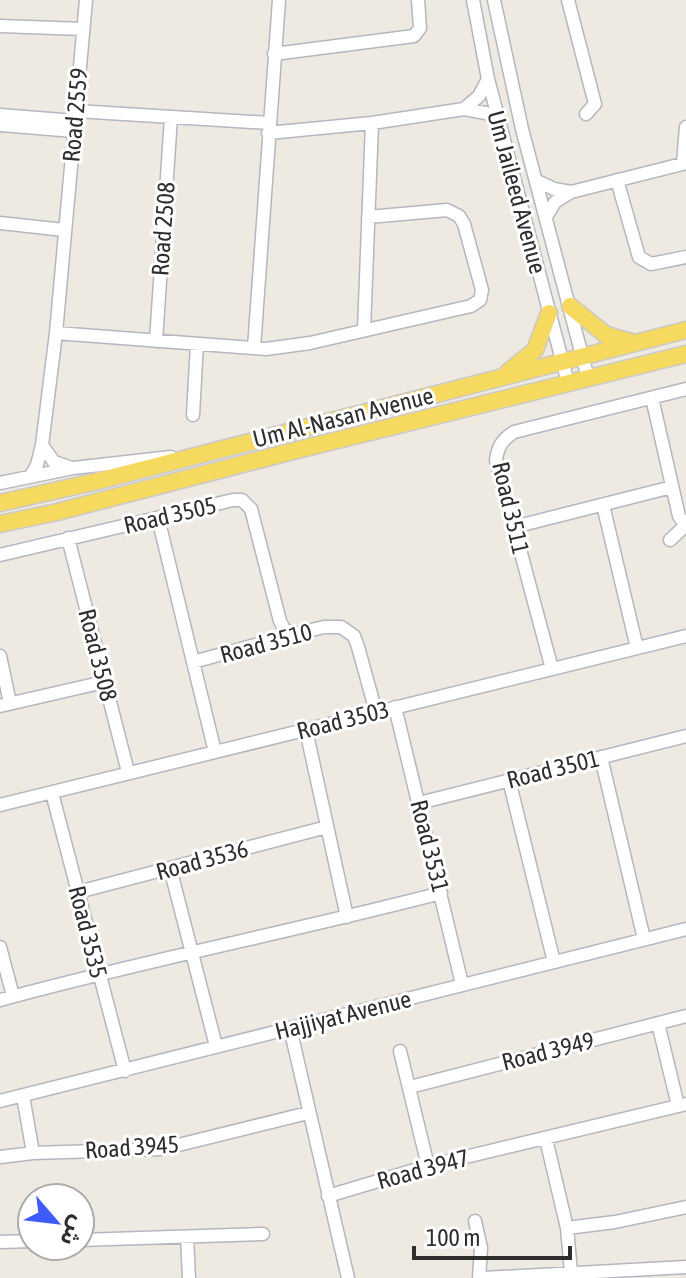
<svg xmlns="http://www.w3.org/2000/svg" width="686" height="1278" font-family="'Asap Condensed','Noto Sans Arabic',sans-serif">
	<rect width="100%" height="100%" fill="#efeae1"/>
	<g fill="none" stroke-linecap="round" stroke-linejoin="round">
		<defs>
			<path id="minor" d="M473,0L488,79L568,383
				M494,0L522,129L588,378
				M568,0L595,104L586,114
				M0,26L83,29
				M274,54L414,36L420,28L418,0
				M464,109L479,96L488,79
				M76,111L269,123
				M0,115L75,121
				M0,125L74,131
				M268,133L372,123L464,109L486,113L499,120
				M683,163L686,127
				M617,180L639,257L651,264L686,257
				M537,181L554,189L571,192
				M546,217L555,202L571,192L686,163
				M0,223L64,230
				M364,330L372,123
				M56,333L266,349L310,343L471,306L480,300L482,290L464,224L459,216L447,210L368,217
				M156,341L171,117
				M254,348L279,0
				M652,398L679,516L686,526
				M193,415L197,344
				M42,445L54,462L69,467
				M30,477L37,465L42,445L56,333L86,0
				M0,483L73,468L171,457
				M603,505L637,648
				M158,518L215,752
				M514,527L672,487
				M68,538L128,772
				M670,540L685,526
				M0,555L233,500H242L251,509L280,621L284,629L295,634
				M0,656L10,703
				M193,662L295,634L324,627H341L354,636L358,647L376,712
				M552,669L496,460C498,446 502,440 514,432L686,389
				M0,706L104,682
				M395,707L462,984
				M306,730L347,917
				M601,757L644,939
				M509,780L554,962
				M52,793L125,1071
				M419,803L686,736
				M0,805L686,636
				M170,868L216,1046
				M78,892L327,827
				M0,947L13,996
				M0,1000C146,960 295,931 441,893
				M658,1023L678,1106
				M290,1028L348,1278
				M400,1051L428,1166
				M410,1087L686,1016
				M23,1096L33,1153
				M0,1101L686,929
				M546,1139L567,1228L571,1272
				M0,1157L33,1153L162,1149L308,1113
				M328,1196L428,1166L686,1104
				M475,1221L481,1248L479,1278
				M567,1228L615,1222L686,1207
				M187,1237L189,1278
				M80,1240L263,1234
				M0,1242L32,1241
				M483,1278L686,1267"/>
			<path id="major" d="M570,306L606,335L634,343
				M508,372L535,350L549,313
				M0,503L94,482L686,330
				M0,524L57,512L297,450L686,354"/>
		</defs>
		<use href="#minor" stroke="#b4b6c1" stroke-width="15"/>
		<use href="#major" stroke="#c9c9c9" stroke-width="19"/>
		<use href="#minor" stroke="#fff" stroke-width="12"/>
		<use href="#major" stroke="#f6d95f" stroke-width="16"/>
	</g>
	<g text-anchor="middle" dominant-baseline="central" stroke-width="6" stroke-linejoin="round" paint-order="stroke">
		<g font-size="24" fill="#2e2e2e" stroke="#fff">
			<text transform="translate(75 115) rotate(-85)">Road 2559</text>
			<text transform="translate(517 192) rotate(75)">Um Jaileed Avenue</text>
			<text transform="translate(163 229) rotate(-86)">Road 2508</text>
			<text transform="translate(343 417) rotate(-14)">Um Al-Nasan Avenue</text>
			<text transform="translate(511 508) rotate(77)">Road 3511</text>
			<text transform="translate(170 515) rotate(-13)">Road 3505</text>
			<text transform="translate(266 643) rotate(-15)">Road 3510</text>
			<text transform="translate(98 655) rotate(76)">Road 3508</text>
			<text transform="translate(343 720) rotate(-14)">Road 3503</text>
			<text transform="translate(553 769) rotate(-14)">Road 3501</text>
			<text transform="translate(430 846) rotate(76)">Road 3531</text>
			<text transform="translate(202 860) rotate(-15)">Road 3536</text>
			<text transform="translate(88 932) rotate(76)">Road 3535</text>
			<text transform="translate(343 1015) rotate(-14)">Hajjiyat Avenue</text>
			<text transform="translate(548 1051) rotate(-14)">Road 3949</text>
			<text transform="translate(132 1147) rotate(-4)">Road 3945</text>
			<text transform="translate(423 1169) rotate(-15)">Road 3947</text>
		</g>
	</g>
	<g transform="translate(56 1222) rotate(118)"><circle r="38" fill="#ffffff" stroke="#ababab" stroke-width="2"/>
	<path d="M0-6L14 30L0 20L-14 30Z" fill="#3e5bff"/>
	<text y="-12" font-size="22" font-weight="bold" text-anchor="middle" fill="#2e2e2e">ش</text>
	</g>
	<path d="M414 1246v12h156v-12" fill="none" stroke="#2e2e2e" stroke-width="4"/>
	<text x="426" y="1246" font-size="24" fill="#2e2e2e" stroke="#ffffff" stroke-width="6" paint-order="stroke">100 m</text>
</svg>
